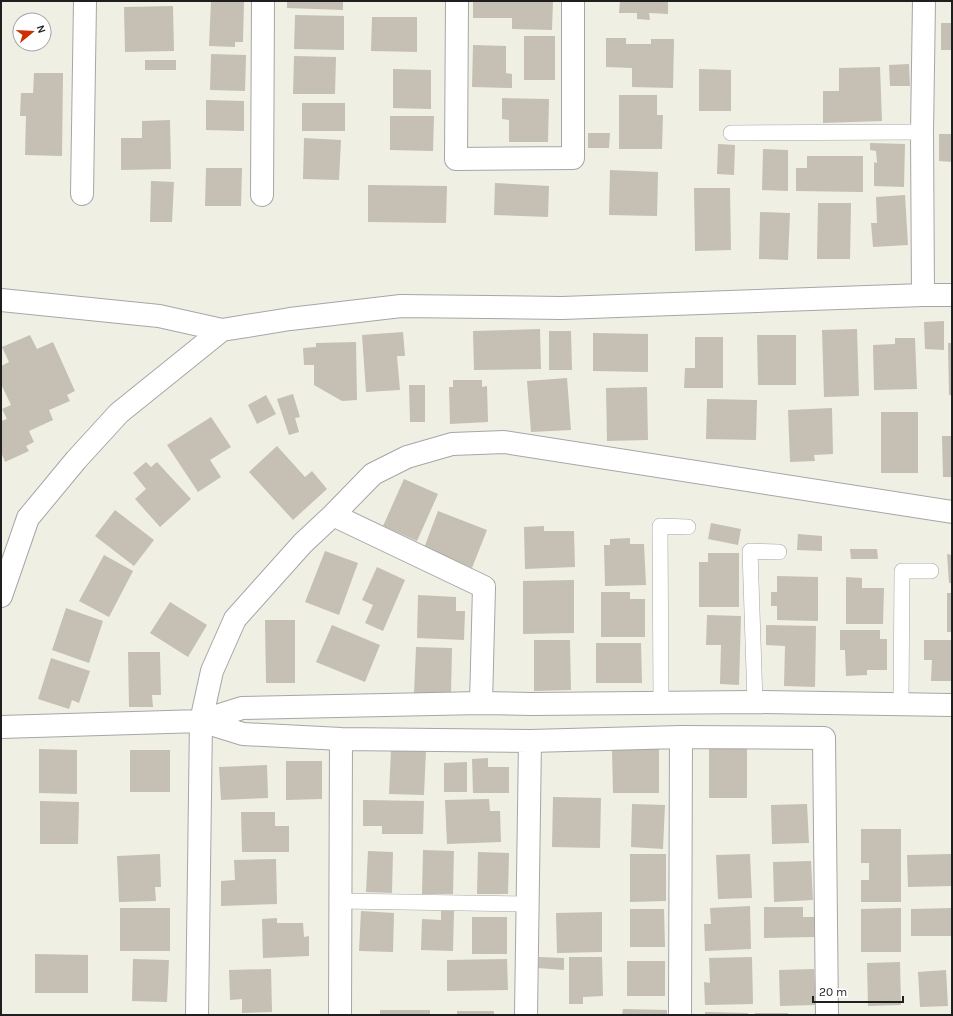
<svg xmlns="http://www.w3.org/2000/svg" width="953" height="1016" font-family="Karla,sans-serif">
	<rect width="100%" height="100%" fill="#f0efe4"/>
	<path fill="#c5bfb4" d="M211,1H244L243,42H235V47L209,46Z
		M287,1H343V10L287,8Z
		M473,1H553L552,30L512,29V18H473Z
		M620,1H668V14L649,13L650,20L637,19V13H619Z
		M173,6L174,51L125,52L124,7Z
		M295,15L344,16V50L294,49Z
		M372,17H417V52L371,51Z
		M941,23H952V50H941Z
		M524,36H555V80H524Z
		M606,38H626V44H651V39H674L673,88L632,87V68L606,67Z
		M473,45L506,46V73L512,74V88L472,87Z
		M211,54L246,55L245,91L210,90Z
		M294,56L336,57L335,94H293Z
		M145,60H176V70H145Z
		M909,64L910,86H890L889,65Z
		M880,67L882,121L823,123V91H839V68Z
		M393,69L431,70V109L393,108Z
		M699,69L731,70V111H699Z
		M34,73H63L62,156L25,155L26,116H20L21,93H33Z
		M619,95H657V115H663L662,149H619Z
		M502,98L549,99L548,142H509V120L502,119Z
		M206,100L244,101V131L206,130Z
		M302,103H345V131H302Z
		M390,116H434L433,151L390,150Z
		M170,120L171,169L121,170V138H142V121Z
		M588,133H610L609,148H588Z
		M939,134H952V162L939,161Z
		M304,138L341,140L339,180L303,179Z
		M870,143L905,144L904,187L874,186V162L877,163L876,151L870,150Z
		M718,144L735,145L734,175L717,174Z
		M763,149L788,150V191L762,190Z
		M807,156H863V192L796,191V168H807Z
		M206,168H242L241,206H205Z
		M610,170L658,172L657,216L609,215Z
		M151,181L174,182L172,222H150Z
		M495,183L549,186L548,217L494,215Z
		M368,185L447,186L446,223L368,222Z
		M694,188H730L731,250L695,251Z
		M905,195L908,245L873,247L871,223H877L876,197Z
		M818,203H851L850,259H817Z
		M760,212L790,213L788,260L759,259Z
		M944,321V350L925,349L924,322Z
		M540,329L541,369L474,370L473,331Z
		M857,329L859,396L824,397L822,330Z
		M549,331H571L572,370H549Z
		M403,332L405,356H397L400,390L366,392L362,335Z
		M593,333L648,334V372L593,371Z
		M30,335L37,349L53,342L75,391L67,395L70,401L49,410L53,420L29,431L34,442L26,446L29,451L5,462L1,452V421L7,419L2,409L11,405L1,384V366L9,362L2,347Z
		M757,335H796V385H758Z
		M695,337H723V388H684L685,368H695Z
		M895,338H915L917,389L874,390L873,345L895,344Z
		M356,342L357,400L342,401L314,385V365H304L303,348L316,347V343Z
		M948,343H952V395H949Z
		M567,378L571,430L531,432L527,381Z
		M453,380H482V387L487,386L488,422L450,424L449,387H453Z
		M409,385H425V422H410Z
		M647,387L648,440L607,441L606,388Z
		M293,394L300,417L295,418L299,432L289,435L277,399Z
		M266,395L276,414L257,424L248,405Z
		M707,399L757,400L756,440L706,439Z
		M832,408L833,454L814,455L815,461L790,462L788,410Z
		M881,412H918V473H881Z
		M211,417L231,447L210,460L221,477L198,492L167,445Z
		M942,436H952V477H943Z
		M277,446L305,477L312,471L327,489L293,520L249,472Z
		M146,462L151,467L157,462L191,499L160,527L135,499L146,489L133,473Z
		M404,479L438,494L417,541L383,526Z
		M115,510L154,540L134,566L95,536Z
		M438,511L487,530L472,568L424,548Z
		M711,523L741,529L738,545L708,539Z
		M544,526V531H574L575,567L525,569L524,527Z
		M798,534L822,536V551L797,550Z
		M630,538V544H644L646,585L605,586L604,545H610V539Z
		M850,549H877L878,559H851Z
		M325,551L358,563L339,615L305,602Z
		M708,553H739V607H699V562H708Z
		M947,554L952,555V583H949Z
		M104,555L133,571L109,617L79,601Z
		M377,567L405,580L383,631L365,623L373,605L362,600Z
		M777,576L818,577V621L777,620V606H771V592H777Z
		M846,577L862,578V588H884L883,624H846Z
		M574,580V633L523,634V581Z
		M601,592H630V599H645V637H601Z
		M947,593H952V632H947Z
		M418,595L456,597V611H465L464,640L417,638Z
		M170,602L207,625L188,657L150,633Z
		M66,608L103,621L89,663L52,650Z
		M707,615L741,616L739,685L720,684L721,645H706Z
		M265,620H295V683H266Z
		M332,625L380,645L365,682L316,662Z
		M766,625L816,626L815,687L784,686L785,646L766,645Z
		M840,630H880V639H887V670H867V675L846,676L845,650H840Z
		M534,640H570L571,690L534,691Z
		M924,640H952V681H931L932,660H924Z
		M596,643H641L642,683H596Z
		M416,647L452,648L451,694H414Z
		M128,652H160L161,695H152L153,707H129Z
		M51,658L90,671L79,703L72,700L69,709L38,699Z
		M659,747V793H613L612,748Z
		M709,748H747V798H709Z
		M39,749L77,750V794L39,793Z
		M391,749L426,750L424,795L389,794Z
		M130,750H170V792H130Z
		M488,758V767H509V793H473L472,759Z
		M286,761H322V799L286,800Z
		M467,762V792H444V763Z
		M267,765L268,798L221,800L219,767Z
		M553,797L601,798L600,848L552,847Z
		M489,799L490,811H500L501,842L447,844L445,800Z
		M363,800L424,801L423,834H382V826H363Z
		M40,801L79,802L78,844H40Z
		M632,804L665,805L663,849L631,847Z
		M807,804L809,843L772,844L771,805Z
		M241,812H275V826H289V852H242Z
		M861,829H901V902H861V880H869V863H861Z
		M423,850L454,851L453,894H422Z
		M368,851L393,852L392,893L366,892Z
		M478,852L509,853L508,894H477Z
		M160,854L161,887H155L156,901L119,902L117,856Z
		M630,854H666V901L630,902Z
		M750,854L752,898L718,899L716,855Z
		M951,854L952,886L908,887L907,855Z
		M276,859L277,904L221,906V881L235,880L234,860Z
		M811,861L813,900L774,902L773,862Z
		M750,906L751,949L705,951L704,924H711L710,908Z
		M764,907H803V917H814V937L764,938Z
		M120,908H170V951H120Z
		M901,908V952H861V909Z
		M952,908V936H911V909Z
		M630,909H664L665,947H630Z
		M361,911L394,913L393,952L359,951Z
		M441,911H454L453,951L421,950L422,919L441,920Z
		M602,912V952L557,953L556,913Z
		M472,917H507V954H472Z
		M277,918V923H303L304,937L309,936V956L263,958L262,919Z
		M35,954L88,955V993H35Z
		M539,957L564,958V970L538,968Z
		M569,957H602L603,996L583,997V1004H569Z
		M752,957L753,1004L705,1005L704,982L710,983L709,958Z
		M133,959L169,960L167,1002L132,1001Z
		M507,959L508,990L447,991V960Z
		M627,961H665V996H627Z
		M900,962L901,1005L868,1006L867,963Z
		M271,969L272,1012L242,1013V999L230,1000L229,970Z
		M814,969L816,1005L780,1006L779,970Z
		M946,970L948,1006L920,1007L918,972Z
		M623,1009L667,1010V1015H622Z
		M380,1010H430V1015H380Z
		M457,1011H494V1015H457Z
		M705,1012L748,1013V1015H705Z
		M755,1013H788V1015H755Z"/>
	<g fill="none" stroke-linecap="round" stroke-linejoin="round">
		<defs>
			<path id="lane" d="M731,133L922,132
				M755,702L750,551L779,552
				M661,703L660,526L688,527
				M901,704L902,571H931
				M340,901L528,904"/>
			<path id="street" d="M457,1L456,159L573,158V1
				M82,194L85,1
				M262,195L263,1
				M923,295L922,132L924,1
				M1,300L159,316L222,330
				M333,515L484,587L481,703
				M1,596L28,518L76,460L119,413L222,330L290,319L401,306L562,308L923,295H952
				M201,721L243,734L341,739L530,741L681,737L824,738L827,1015
				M1,727L201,721L242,708L481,703L531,704L755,702L952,705
				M197,1015L201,721L212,671L235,619L303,543L333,515L373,474L407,457L452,444L504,442L952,512
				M340,1015L341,739
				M526,1015L530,741
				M680,1015L681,737"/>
		</defs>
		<use href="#lane" stroke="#a6a6a6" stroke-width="16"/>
		<use href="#street" stroke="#a6a6a6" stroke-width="24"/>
		<use href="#lane" stroke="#fff" stroke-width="15"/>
		<use href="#street" stroke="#fff" stroke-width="22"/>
	</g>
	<rect width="953" height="1016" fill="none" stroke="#1f1f1f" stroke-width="4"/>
	<g transform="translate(32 32) rotate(72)"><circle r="19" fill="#ffffff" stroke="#a5a5a5"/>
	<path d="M0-3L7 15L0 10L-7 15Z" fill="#ce2f00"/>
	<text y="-6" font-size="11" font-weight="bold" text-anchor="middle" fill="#1f1f1f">N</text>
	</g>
	<path d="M813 996v6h90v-6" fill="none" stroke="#1f1f1f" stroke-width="2"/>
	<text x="819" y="996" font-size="12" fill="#1f1f1f" stroke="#ffffff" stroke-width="3" paint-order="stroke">20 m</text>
</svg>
